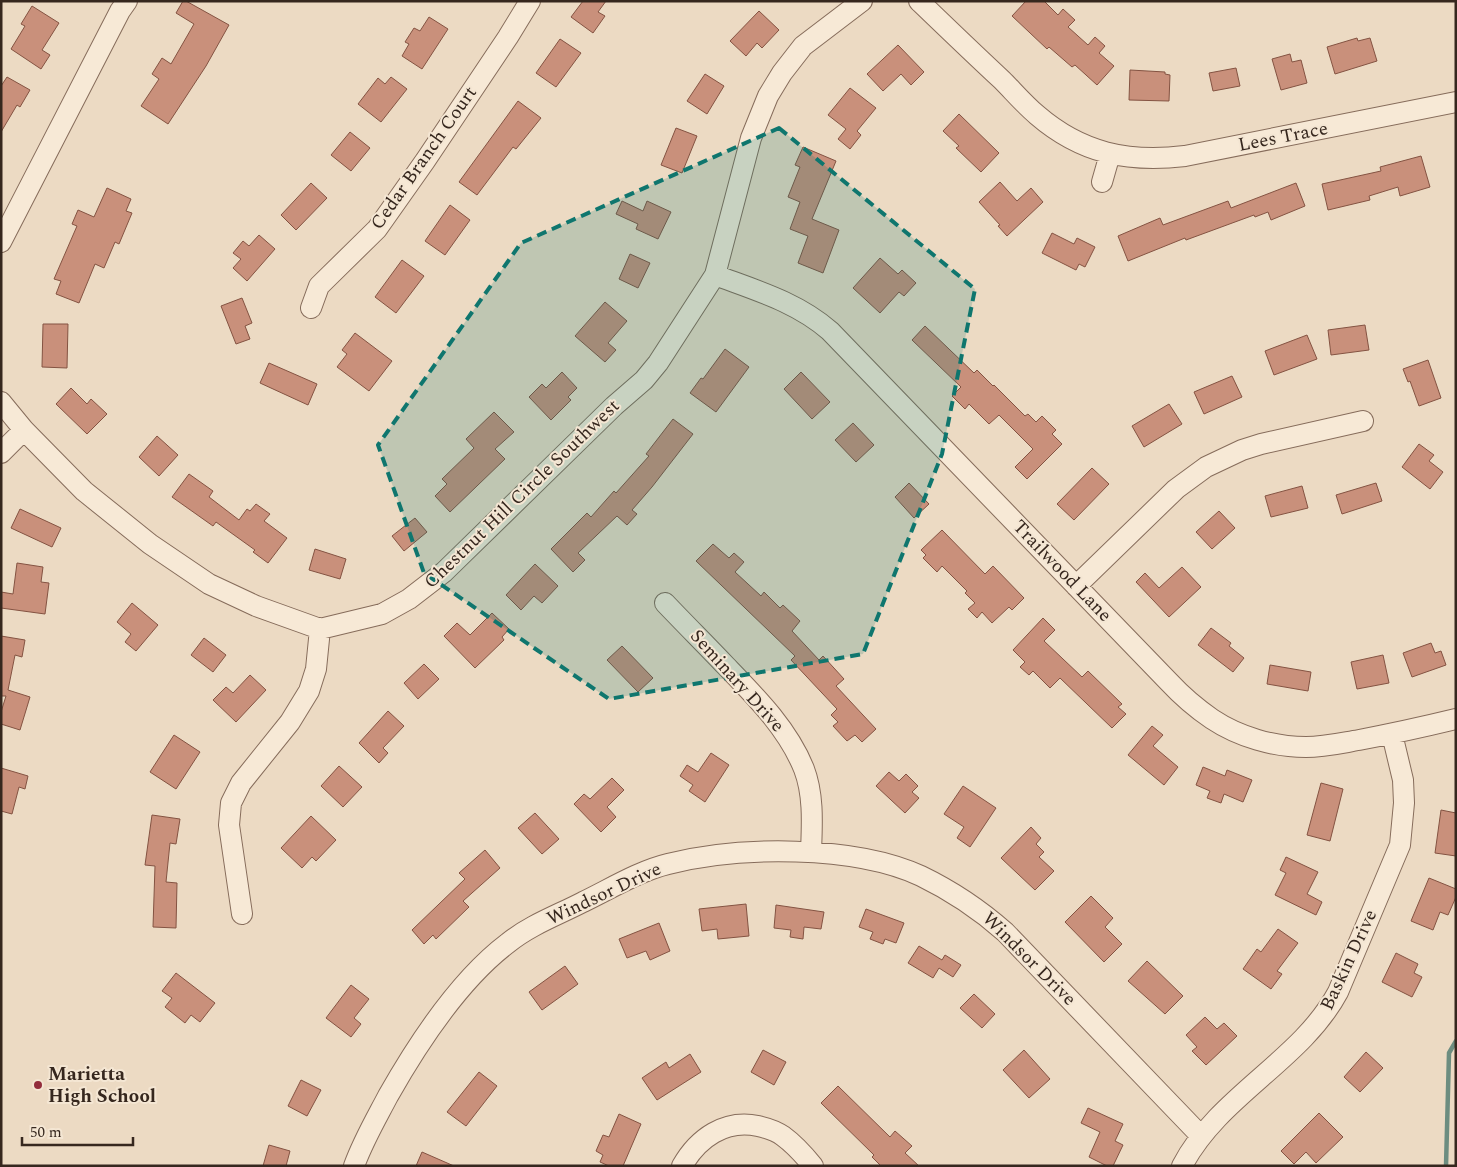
<svg xmlns="http://www.w3.org/2000/svg" width="1457" height="1167" font-family="Spectral,serif">
	<rect width="100%" height="100%" fill="#ecdac3"/>
	<g fill="none" stroke-linecap="round" stroke-linejoin="round">
		<path stroke="#6d8d80" stroke-width="4.5" d="M1446,1166L1449,1053L1456,1041"/>
	</g>
	<path fill="#c9907b" stroke="#845342" d="M183,1H186L229,25L206,66L168,124L141,106L159,79L152,74L162,58L171,64L194,24L176,13Z
		M583,1H606L598,12L605,16L593,33L571,17Z
		M1026,1H1044L1058,15L1063,9L1075,20L1068,27L1088,45L1095,37L1105,46L1099,53L1114,66L1097,85L1075,65L1072,67L1049,47L1047,49L1012,16Z
		M32,6L59,23L42,50L50,55L41,69L11,49L25,26L21,24Z
		M759,11L779,30L762,48L757,43L746,56L730,41Z
		M429,17L448,29L422,69L402,56L409,44L405,42L414,28L420,31Z
		M1357,38L1358,41L1370,38L1377,61L1335,74L1327,47Z
		M560,39L581,53L556,87L536,73Z
		M898,45L924,72L911,85L901,74L883,91L867,74Z
		M1290,54L1292,62L1301,60L1307,83L1281,90L1272,59Z
		M1236,68L1240,86L1213,91L1209,73Z
		M1130,70L1165,72V74L1170,75L1169,101L1129,100Z
		M705,74L724,86L707,114L687,101Z
		M7,77L30,90L20,107L17,105L1,132V86Z
		M391,77L407,89L381,122L358,104L378,78L385,84Z
		M850,88L876,108L857,131L861,135L850,149L838,139L846,129L828,115Z
		M518,101L541,118L516,149L513,147L477,195L459,182Z
		M959,114L999,153L981,172L956,148L959,146L943,131Z
		M676,128L697,136L682,173L661,165Z
		M350,132L370,148L351,171L331,155Z
		M803,147L836,161L812,219L839,230L823,273L798,263L808,236L790,229L800,202L788,197L800,167L795,165Z
		M1421,156L1430,187L1400,196L1398,187L1369,196L1370,200L1328,210L1322,184L1381,171L1380,167Z
		M1000,182L1017,201L1031,188L1043,202L1007,236L998,226L1000,225L979,202Z
		M311,183L327,198L296,230L281,215Z
		M1296,183L1305,206L1271,220L1268,212L1255,217L1254,215L1186,240L1185,238L1128,261L1118,236L1160,218L1163,225L1228,201L1231,208Z
		M107,188L131,199L126,211L132,213L119,244L115,242L104,268L95,264L79,303L56,294L61,281L54,279L77,226L72,224L78,210L94,217Z
		M622,201L643,211L647,201L671,212L658,239L636,229L638,224L616,214Z
		M450,205L470,220L445,255L425,241Z
		M1052,233L1074,244L1077,238L1095,247L1085,267L1079,264L1076,270L1042,253Z
		M259,235L275,249L247,281L233,268L241,259L233,253L243,241L249,246Z
		M630,254L650,263L638,288L619,279Z
		M880,258L898,274L902,270L916,283L904,296L899,292L880,313L853,288Z
		M402,260L424,276L396,313L375,297Z
		M242,298L252,323L245,326L250,339L236,344L221,306Z
		M605,302L627,321L608,343L616,350L605,362L575,336Z
		M43,324H68L67,368L42,367Z
		M1365,325L1369,350L1331,355L1328,330Z
		M925,326L974,373L977,370L993,386L994,385L1025,416L1028,414L1036,422L1042,416L1056,430L1052,434L1062,444L1027,479L1015,467L1033,449L999,415L989,424L969,404L965,409L952,396L961,387L912,340Z
		M355,333L392,361L369,391L337,367L347,354L342,350Z
		M1307,335L1317,359L1274,375L1265,351Z
		M725,349L749,367L716,412L690,393L701,378L703,379Z
		M1428,360L1441,398L1419,406L1410,381L1408,382L1403,369Z
		M269,363L317,384L308,405L260,383Z
		M562,372L577,388L568,397L571,400L551,420L529,397L542,384L546,388Z
		M801,372L830,402L812,419L784,389Z
		M1232,376L1242,397L1204,414L1194,392Z
		M71,388L87,404L91,399L107,414L87,434L56,404Z
		M1169,404L1182,424L1144,447L1132,426Z
		M494,412L514,432L495,449L505,459L450,512L435,496L447,484L442,479L474,448L466,439Z
		M673,419L693,434L652,487L632,510L637,514L627,525L617,516L578,553L585,560L573,572L551,549L587,513L591,517L614,491L616,493L649,456L646,454Z
		M853,423L874,445L856,462L835,440Z
		M157,436L178,455L159,476L139,457Z
		M1419,444L1434,455L1429,461L1443,472L1430,489L1402,467Z
		M1092,468L1109,484L1074,520L1057,504Z
		M189,474L213,491L209,497L239,520L247,509L250,511L256,504L270,514L264,521L287,538L268,563L253,552L255,550L216,522L213,526L172,497Z
		M909,483L929,504L914,518L895,497Z
		M1376,483L1382,501L1342,514L1336,495Z
		M1302,486L1308,508L1271,517L1265,496Z
		M20,509L61,528L52,547L11,528Z
		M1219,511L1235,528L1212,549L1196,532Z
		M415,518L427,532L404,551L392,536Z
		M942,530L985,574L993,566L1024,598L1012,610L1009,607L992,623L982,612L977,618L968,609L975,603L965,593L967,591L942,566L937,572L923,558L926,555L921,550Z
		M713,544L729,558L734,553L744,562L735,572L761,596L764,592L780,608L783,605L800,621L792,631L819,660L823,656L844,679L836,686L876,729L862,742L855,735L847,741L833,726L838,722L831,715L837,709L791,660L795,656L696,561Z
		M315,549L346,559L340,579L309,570Z
		M17,563L43,567L41,582L49,583L45,614L1,608V592L13,594Z
		M535,564L558,586L542,603L534,596L521,610L506,595Z
		M1182,567L1201,587L1169,617L1136,582L1145,573L1159,588Z
		M132,603L158,625L136,651L125,642L131,634L117,622Z
		M492,613L509,629L502,637L504,640L475,668L444,636L457,623L470,635Z
		M1043,618L1055,630L1044,641L1082,677L1088,671L1122,704L1118,707L1126,714L1112,728L1060,678L1050,688L1033,671L1029,675L1020,667L1025,662L1013,650Z
		M1211,628L1231,643L1229,646L1244,658L1233,672L1198,645Z
		M1,636L25,640L22,657L15,655L8,690L30,697L20,730L1,724V712L6,696H1Z
		M204,638L226,655L213,672L191,655Z
		M1431,643L1435,653L1441,651L1446,665L1412,677L1403,653Z
		M622,646L653,678L638,692L607,660Z
		M1383,655L1389,683L1357,689L1351,662Z
		M424,664L439,679L418,699L404,683Z
		M1270,665L1311,672L1308,691L1267,684Z
		M250,675L266,690L236,722L213,700L226,687L233,693Z
		M388,711L404,726L383,748L388,753L379,763L359,743Z
		M1152,726L1163,735L1153,746L1178,767L1164,785L1128,755Z
		M174,735L200,752L176,789L150,772Z
		M711,753L729,765L705,802L689,791L693,785L680,776L687,765L698,772Z
		M339,766L362,787L343,807L321,786Z
		M1203,767L1225,776L1227,770L1252,780L1243,802L1224,794L1221,803L1207,798L1210,791L1196,785Z
		M1,768L28,776L25,789L19,787L12,814L1,811Z
		M889,772L899,781L906,774L918,786L912,792L919,798L905,813L876,786Z
		M612,778L624,790L607,807L616,817L601,832L574,804L584,794L590,799Z
		M1321,783L1343,789L1330,841L1307,835Z
		M963,786L996,808L970,847L957,838L964,827L944,814Z
		M1441,810L1456,813V856L1435,853Z
		M535,813L559,839L542,854L518,828Z
		M152,815L180,819L176,844L170,843L166,882L177,883L176,928L153,927L155,866L145,865Z
		M311,816L336,840L316,861L312,857L302,868L281,848Z
		M1031,827L1041,838L1036,844L1044,852L1039,857L1054,871L1035,890L1001,858Z
		M485,850L500,868L463,901L469,907L436,939L433,935L424,944L412,930L465,879L459,873Z
		M1286,857L1318,872L1307,894L1322,902L1316,915L1275,895L1286,873L1280,870Z
		M1429,878L1456,889V897L1448,915L1440,912L1433,930L1411,921Z
		M1091,896L1113,918L1105,927L1122,944L1104,962L1065,922Z
		M746,904L749,936L718,939L717,929L702,931L699,909Z
		M776,905L824,912L821,929L804,927L803,939L790,937L791,930L774,928Z
		M866,909L904,923L896,943L885,939L883,944L870,939L873,932L859,927Z
		M659,923L670,951L650,960L646,951L627,958L619,939Z
		M1278,929L1298,943L1277,971L1282,974L1271,989L1243,969L1257,949L1261,952Z
		M919,946L942,960L945,955L961,965L953,977L939,968L933,978L908,963Z
		M1396,953L1418,964L1414,973L1422,977L1412,997L1382,982Z
		M1147,961L1183,996L1165,1014L1128,981Z
		M565,966L578,984L542,1010L529,992Z
		M176,973L215,1003L200,1022L191,1015L185,1023L165,1007L172,998L162,991Z
		M351,985L369,999L354,1018L361,1024L351,1037L326,1018Z
		M974,994L995,1014L982,1028L960,1008Z
		M1205,1017L1217,1029L1224,1023L1237,1036L1206,1065L1192,1051L1197,1047L1186,1035Z
		M763,1050L786,1062L774,1085L751,1072Z
		M1024,1050L1050,1079L1029,1098L1003,1070Z
		M1366,1052L1383,1068L1360,1092L1344,1077Z
		M690,1054L701,1072L657,1100L642,1078L666,1062L669,1068Z
		M479,1072L497,1086L466,1126L447,1112Z
		M301,1080L321,1090L307,1116L288,1106Z
		M838,1086L890,1137L895,1131L912,1146L905,1153L919,1166H881L872,1157L874,1155L821,1103Z
		M1088,1108L1123,1124L1115,1141L1123,1145L1113,1166H1107L1089,1157L1100,1132L1081,1123Z
		M1319,1113L1343,1137L1316,1163L1306,1152L1294,1164L1281,1151Z
		M619,1114L641,1124L623,1166H609L600,1162L603,1155L596,1151L603,1135L609,1137Z
		M269,1145L290,1151L286,1166H263Z
		M422,1152L454,1166H416Z"/>
	<g fill="none" stroke-linecap="round" stroke-linejoin="round">
		<defs>
			<path id="minor" d="M919,1C946,27 974,54 1002,80C1013,91 1024,104 1037,115C1081,153 1128,163 1185,156L1456,102
				M1102,182L1110,154
				M1,242L120,11L127,1
				M715,275C755,290 797,302 830,331L1169,682C1182,696 1196,708 1212,719C1239,737 1274,747 1306,747C1324,747 1341,743 1359,740C1391,734 1423,727 1456,719
				M311,308L319,286L377,229L425,161L508,37L530,1
				M1,402L24,430L84,491L150,544L209,584L256,606L320,629L382,614L409,599L444,572L614,406L644,380L658,363L715,275L751,138L768,96L782,73L803,46L862,1
				M1,453L24,430
				M1076,586L1176,489L1206,467L1242,450L1261,444L1363,421
				M665,603C685,624 706,645 726,666C756,697 788,729 804,769C814,795 812,825 811,852
				M242,914L229,825L231,803L241,783L290,722L309,691L316,669L320,629
				M354,1166C363,1141 376,1119 388,1096C418,1043 459,980 508,943C530,925 558,915 583,902C610,889 639,871 668,864C739,846 854,845 921,876C952,891 979,909 1005,932L1201,1136
				M682,1166C698,1138 725,1119 758,1126C767,1128 776,1131 783,1136C794,1144 804,1155 813,1166
				M1182,1166C1219,1095 1301,1061 1338,992L1400,845L1404,803L1403,780L1392,734"/>
		</defs>
		<use href="#minor" stroke="#866c5b" stroke-width="22"/>
		<use href="#minor" stroke="#f7e9d6" stroke-width="20"/>
	</g>
	<path fill="#0f766e" fill-opacity="0.2" stroke="#0f766e" stroke-width="4" stroke-dasharray="10 6" stroke-linejoin="round" d="M779,128L975,289L942,454L863,654L609,699L424,573L378,445L521,243Z"/>
	<circle fill="#932d3c" stroke="#f4e6d3" stroke-width="2" cx="38" cy="1085" r="5"/>
	<g text-anchor="middle" dominant-baseline="central" stroke-width="4" stroke-linejoin="round" paint-order="stroke">
		<g font-size="19" fill="#36271e" stroke="#f4e6d3">
			<text transform="translate(1283 137) rotate(-11)">Lees Trace</text>
			<text transform="translate(424 158) rotate(-55)">Cedar Branch Court</text>
			<text transform="translate(522 494) rotate(-44)">Chestnut Hill Circle Southwest</text>
			<text transform="translate(1062 571) rotate(46)">Trailwood Lane</text>
			<text transform="translate(737 681) rotate(48)">Seminary Drive</text>
			<text transform="translate(604 894) rotate(-25)">Windsor Drive</text>
			<text transform="translate(1029 959) rotate(45)">Windsor Drive</text>
			<text transform="translate(1349 960) rotate(-65)">Baskin Drive</text>
		</g>
		<g font-size="19" font-weight="bold" fill="#36271e" stroke="#f4e6d3" text-anchor="start">
			<text x="48" y="1074">Marietta<tspan x="48" dy="22">High School</tspan></text>
		</g>
	</g>
	<rect width="1457" height="1167" fill="none" stroke="#36271e" stroke-width="5"/>
	<path d="M22 1137v8h111v-8" fill="none" stroke="#36271e" stroke-width="2.5"/>
	<text x="30" y="1137" font-size="15" fill="#36271e" stroke="#f4e6d3" stroke-width="4" paint-order="stroke">50 m</text>
</svg>
